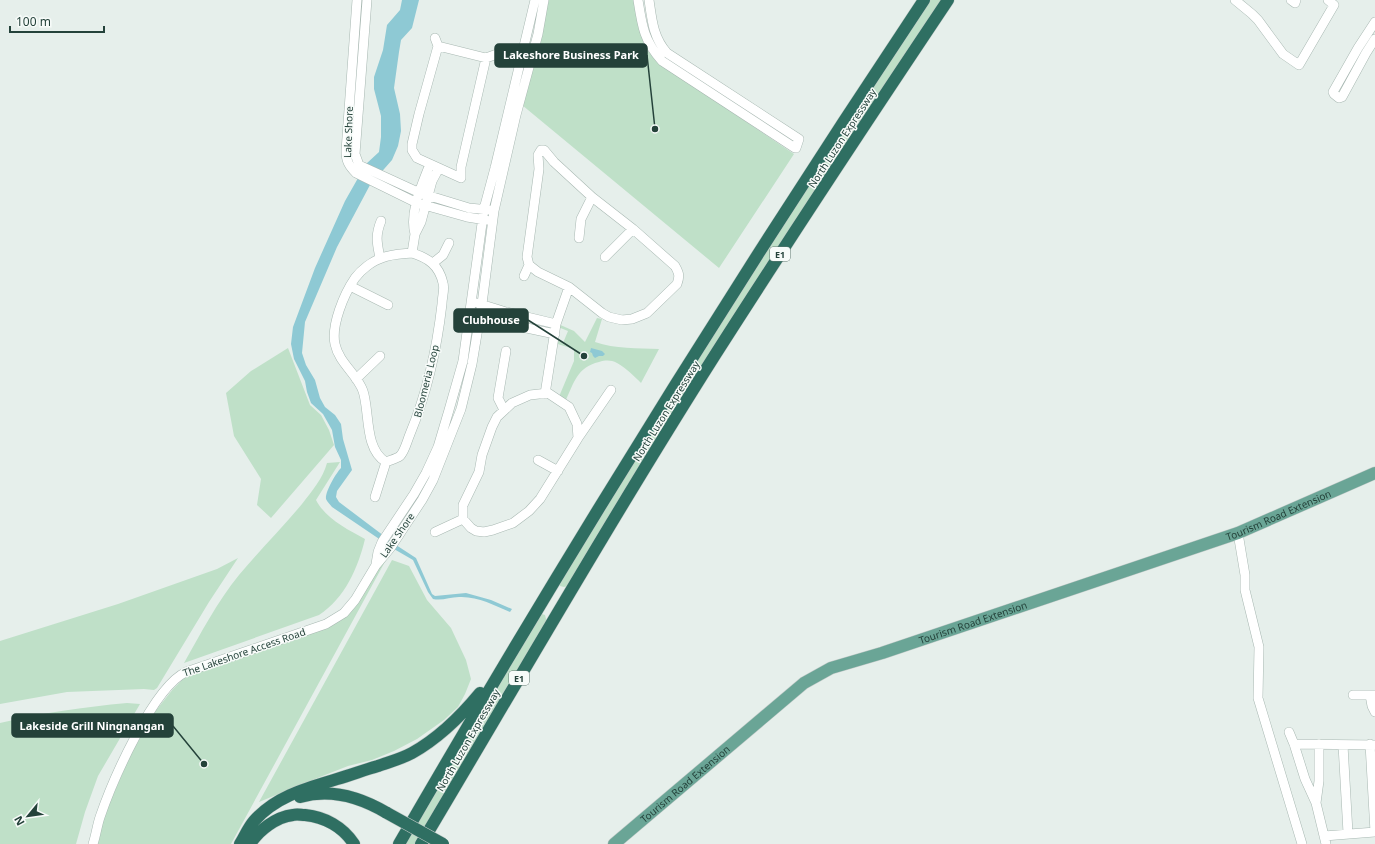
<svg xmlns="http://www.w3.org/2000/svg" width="1375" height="844" font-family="'Noto Sans',sans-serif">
	<rect width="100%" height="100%" fill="#e6efeb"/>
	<path fill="#bfe0c8" d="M549,0H635L644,46L656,61L794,154L719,268L522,105Z
		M930,0H945L568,586L564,587L560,586L559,582L761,255Z
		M597,318L602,319L595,342C615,349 638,348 659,349L641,383C634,376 626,368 617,363C611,360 606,360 599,362C577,367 574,383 565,402L558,399L574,361V349L551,342L554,339L563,343L568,331L558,327L556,323L574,331L585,342Z
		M288,348L310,405L321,415L329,430L334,445L271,518L257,505L261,479L234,436L226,393L251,371Z
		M340,462L316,500C326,519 347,529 365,539C358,568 345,598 319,615L184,663C201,633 217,602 239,575C259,551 282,528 302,504C312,491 323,478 327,463Z
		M238,558L209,602L157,688L154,690L144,689L67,692L0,704V641L118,604L217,569Z
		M387,558L231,844H96L100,825L130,756L154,713L173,689L185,677L337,620Z
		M392,560L409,566L427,600L451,628L466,660L471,679L465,694L458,707L444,720L417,739L394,751L372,760L348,766L320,777L259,802Z
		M542,614L545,615L547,623L417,844H402L538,615Z
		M127,703L140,704L98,776L85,812L76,844H0V723C42,713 84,707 127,703Z"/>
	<path fill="#8ec9d4" d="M402,0H419L412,28L401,40L399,52L394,88L400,114L401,131L398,146L392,160L370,185L337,247L305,322L302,353L306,365L315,380L320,398L325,407L335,415L341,424L343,439L352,470L337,491L336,497L339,502L396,545L416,558L432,594L435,596L466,593L491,600L512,609L510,612C494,605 477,596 459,597C450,597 442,601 433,599L428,592L413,560L394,549L332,507C330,504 327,502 326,499C325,492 336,473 341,468V460L335,447L332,430L323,414L311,403L307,392L305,381L294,359L291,344L293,327L315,268L345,201L366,164L379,152L381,137V116L374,89V77L383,50L387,25L400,10Z
		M591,348L602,351L605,354L603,356H599L595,358L593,356L592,353L590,352Z"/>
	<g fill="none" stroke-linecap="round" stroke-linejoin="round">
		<defs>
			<path id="minor" d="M357,0L346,151C346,161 349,166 356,173L417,203L467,217L486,220
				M367,0L355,154L359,165L420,193L469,208L489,210
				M638,0C642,26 644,41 662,61L795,148H796L799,139L667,53C653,37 652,20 649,0
				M1235,0L1252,14L1258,20L1283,54L1299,65L1334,5L1328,0
				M1291,0L1295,3L1296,0
				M1375,22L1358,48L1333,92L1334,94L1339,98L1342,97L1366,53L1375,39
				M435,38L438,46L419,114L412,144V150L417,158L461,178V167L486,58L438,46
				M486,58L497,54
				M541,150H544L554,162L592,197L633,229L675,266C679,273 680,276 677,284L647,313L632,319L622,320L609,317L602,313L569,287L538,272L529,265L527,257L539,169L538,155Z
				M415,234C409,212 422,185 430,164
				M579,238L581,219L592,197
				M412,253C428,258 439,265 443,283C445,289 442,297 442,304C437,348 427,393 410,434C407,441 405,451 400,456C396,459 390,460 386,462C364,449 370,412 363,391C357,374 339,363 335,344C331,325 344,294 355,278C361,270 372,261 382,258C391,254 402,254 412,253Z
				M412,253L415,234L421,222L432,181L439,168
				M605,257L633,229
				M380,258C377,243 375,236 381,221
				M433,263L443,255L449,243
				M524,276L529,265
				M350,286L388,305
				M477,303L506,312L556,324
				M475,313L505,320L522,327L555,334
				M356,379L380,356
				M548,393L569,407L577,424L578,438L540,499L529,511L513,523L493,530L484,532L476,531L471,528L463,519V505L479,472L482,455L492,427L497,417L512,403L530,395Z
				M545,394L556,324L569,287
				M504,410L498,398L506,351
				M578,438L611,390
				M538,460L558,471
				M375,497L386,462
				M435,532L463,519
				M1238,533L1245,575V590L1259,647L1258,698L1302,844
				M376,564L378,552L382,542L414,494L426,473L438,447L449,410L463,361L484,209L495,168L535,0
				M1353,695H1375
				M1370,695L1372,706L1375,712
				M1289,732L1294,744L1305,779L1316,803L1326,844
				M1294,744L1375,745
				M1343,745L1348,833
				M1316,803L1319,781V744
				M1324,836L1375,832L1370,744
				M93,844C96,835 97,826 100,817C112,782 153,687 186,672L326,624L344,613L355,600L376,565L391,547L422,500L433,480L461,409L472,364L482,304L494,211L516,115L538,34L544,0"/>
			<g id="major">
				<path id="s1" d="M614,844L804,683L831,668L882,653L1238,533L1375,473"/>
			</g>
			<path id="highway" d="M300,797C331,788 360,797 387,813
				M240,844C245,836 248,828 254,821C276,796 307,788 337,779C351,775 364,770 378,766C389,762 401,759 412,753C439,738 461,716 480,693
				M250,844C259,830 276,817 293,815C297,814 301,815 305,815C325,817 343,827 354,844
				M399,844C565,557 740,276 924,0
				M421,844C518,681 613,516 715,355C791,236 869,118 948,0"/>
		</defs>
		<use href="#minor" stroke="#a8b8b2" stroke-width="10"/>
		<use href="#major" stroke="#c2cac8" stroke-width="13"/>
		<use href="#highway" stroke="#c2cac8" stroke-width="13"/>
		<use href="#minor" stroke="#fff" stroke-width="9"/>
		<use href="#major" stroke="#6aa596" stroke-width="12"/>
		<use href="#highway" stroke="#2f6f62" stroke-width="12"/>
		<defs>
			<path id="highway-bridge" d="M387,813L443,844"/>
		</defs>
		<use href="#highway-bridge" stroke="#c2cac8" stroke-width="13" stroke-linecap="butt"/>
		<use href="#highway-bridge" stroke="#2f6f62" stroke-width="12"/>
	</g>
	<g text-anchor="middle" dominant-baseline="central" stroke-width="3" stroke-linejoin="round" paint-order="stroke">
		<g fill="#f7fbf9" stroke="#637a73" stroke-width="1">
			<rect x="770" y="247" width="20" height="14" rx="3"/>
			<rect x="509" y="671" width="20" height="14" rx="3"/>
		</g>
		<g font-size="9" font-weight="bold" fill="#24423a">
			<text x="780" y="254">E1</text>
			<text x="519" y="678">E1</text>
		</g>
		<g font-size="10" fill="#24423a" stroke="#f7fbf9">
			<text transform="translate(348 132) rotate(-88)">Lake Shore</text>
			<text transform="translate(842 138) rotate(-57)">North Luzon Expressway</text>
			<text transform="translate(426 381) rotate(-76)">Bloomeria Loop</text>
			<text transform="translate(666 411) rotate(-58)">North Luzon Expressway</text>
			<text stroke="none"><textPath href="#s1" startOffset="753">Tourism Road Extension</textPath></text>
			<text transform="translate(397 535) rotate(-55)">Lake Shore</text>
			<text stroke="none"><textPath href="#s1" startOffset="429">Tourism Road Extension</textPath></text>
			<text transform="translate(244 652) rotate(-19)">The Lakeshore Access Road</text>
			<text transform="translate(468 740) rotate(-60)">North Luzon Expressway</text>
			<text stroke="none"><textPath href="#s1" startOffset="93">Tourism Road Extension</textPath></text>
		</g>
	</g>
	<path fill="none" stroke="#24423a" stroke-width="1.5" d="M655 129L647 55M584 356L528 320M204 764L173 726"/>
	<g fill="#24423a" stroke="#f7fbf9" stroke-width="1.5">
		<circle cx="655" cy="129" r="4"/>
		<circle cx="584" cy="356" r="4"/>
		<circle cx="204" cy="764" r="4"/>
	</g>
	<g fill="#24423a" stroke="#24423a" stroke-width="1.5">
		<rect x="495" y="44" width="152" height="23" rx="4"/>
		<rect x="454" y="309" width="74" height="23" rx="4"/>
		<rect x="12" y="714" width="161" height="23" rx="4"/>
	</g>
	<g font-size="11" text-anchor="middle" font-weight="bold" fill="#fff">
		<text x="571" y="59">Lakeshore Business Park</text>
		<text x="491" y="324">Clubhouse</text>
		<text x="92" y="730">Lakeside Grill Ningnangan</text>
	</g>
	<g transform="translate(28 816) rotate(241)" stroke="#f7fbf9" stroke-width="3" paint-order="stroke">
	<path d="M0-3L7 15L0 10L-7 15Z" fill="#24423a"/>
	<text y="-6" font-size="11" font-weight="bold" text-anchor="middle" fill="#24423a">N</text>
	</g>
	<path d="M10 26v6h94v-6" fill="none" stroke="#24423a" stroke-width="2"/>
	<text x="16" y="26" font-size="12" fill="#24423a" stroke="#f7fbf9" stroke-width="3" paint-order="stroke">100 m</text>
</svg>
